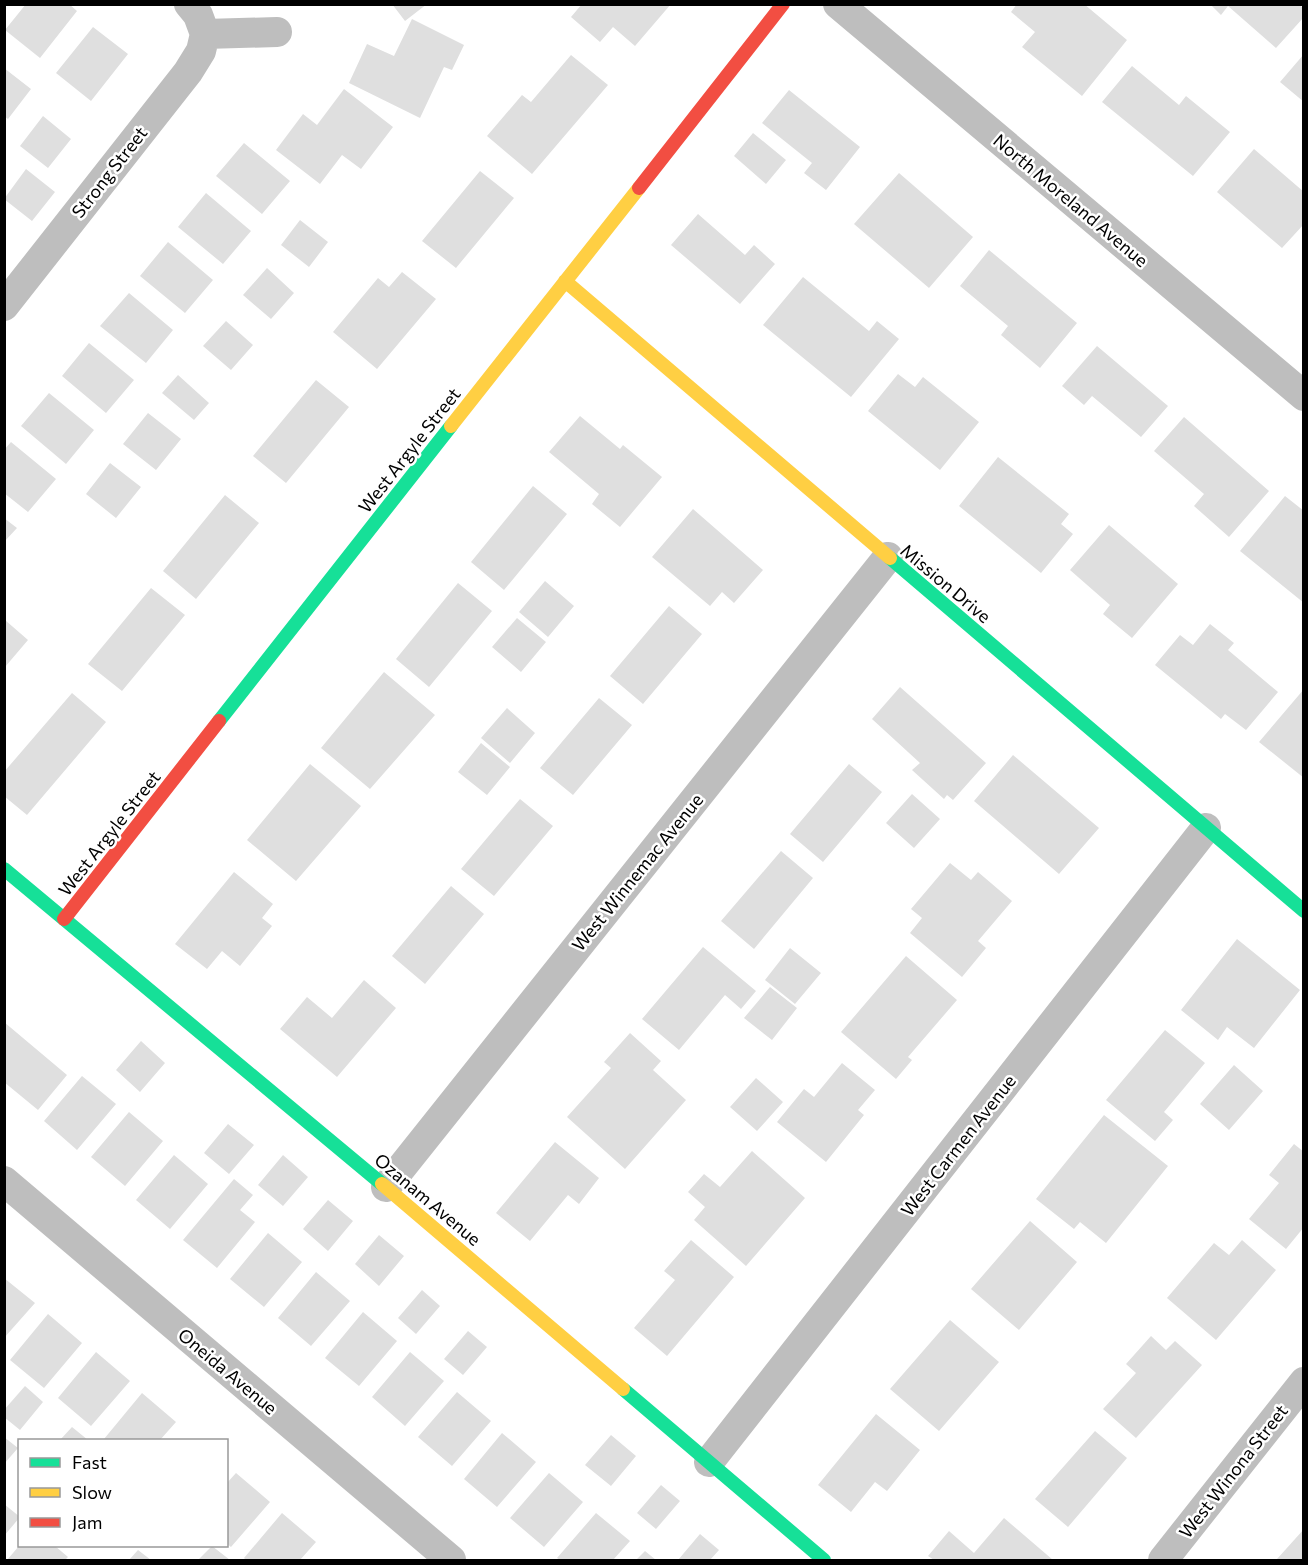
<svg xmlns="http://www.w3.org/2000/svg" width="1308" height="1565" font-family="Commissioner,sans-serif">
	<rect width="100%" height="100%" fill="#fff"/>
	<path fill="#dfdfdf" d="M26,4H69L77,11L40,58L5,30Z
		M392,4H427L405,21Z
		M582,4H671L635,46L613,27L600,42L571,17Z
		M1017,4H1084L1127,40L1082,96L1022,47L1035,32L1011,12Z
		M1210,4H1299L1304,9V17L1276,48L1228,6L1221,15Z
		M412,19L464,45L452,70L444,67L420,118L349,83L367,44L394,56Z
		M93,27L128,54L91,101L56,73Z
		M1304,54V102L1280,82Z
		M571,55L608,85L532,174L487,136L522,95L531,102Z
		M1132,66L1179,105L1186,96L1230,132L1193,176L1102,102Z
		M4,68L31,89L8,119L4,116Z
		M344,89L393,127L361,169L342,155L320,184L276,150L303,114L317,125Z
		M789,90L860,147L826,190L804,173L812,163L762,123Z
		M43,116L71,139L48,168L20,146Z
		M753,133L786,160L766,184L734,156Z
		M244,143L290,181L262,214L216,176Z
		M1254,149L1304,192V224L1282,248L1217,192Z
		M26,169L55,192L32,221L4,199Z
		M480,171L514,198L456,268L422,241Z
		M899,173L973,237L929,288L854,224Z
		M206,193L251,231L223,264L178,227Z
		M698,214L745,255L754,245L775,264L740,304L671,245Z
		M300,220L328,242L309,267L281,245Z
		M168,242L213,280L185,313L140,276Z
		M989,250L1077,323L1040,368L1001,335L1008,326L960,286Z
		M267,268L294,293L271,319L243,295Z
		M402,272L436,299L377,369L333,332L378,278L389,287Z
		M803,277L869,331L877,321L899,339L851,397L763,325Z
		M129,293L173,330L146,363L100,326Z
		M226,321L253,345L231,370L203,346Z
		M89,343L134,380L106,413L62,376Z
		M1097,346L1168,406L1141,437L1092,396L1084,405L1062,386Z
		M898,374L915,387L923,377L979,422L940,470L868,411Z
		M178,375L209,403L194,420L162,393Z
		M316,380L349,407L286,483L253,456Z
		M49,393L94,430L66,464L21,426Z
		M148,413L181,439L156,470L123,444Z
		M580,416L620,449L623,445L662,477L620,527L592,504L599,494L549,452Z
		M1184,417L1269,491L1229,537L1194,506L1204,494L1154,451Z
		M11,442L56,479L28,512L4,493V450Z
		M998,457L1069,514L1061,524L1073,534L1041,573L959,506Z
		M110,463L141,487L116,518L86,494Z
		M533,486L567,514L504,590L471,562Z
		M225,495L259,523L196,599L163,571Z
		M1285,496L1304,511V603L1240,551Z
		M693,509L763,570L734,603L722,592L710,606L652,557Z
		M4,518L17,528L4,542Z
		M1109,525L1178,584L1132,638L1103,614L1110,605L1070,570Z
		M545,581L574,606L548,637L519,612Z
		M458,583L492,611L429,687L396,659Z
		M151,588L185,615L122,691L88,664Z
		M669,606L702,634L643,704L610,676Z
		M517,618L546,642L521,672L492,647Z
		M5,620L28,640L5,667Z
		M1210,624L1234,643L1228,650L1278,692L1246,730L1225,714L1221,719L1155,665L1180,635L1193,645Z
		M384,672L435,715L370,789L321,748Z
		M900,687L986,763L953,800L947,795L944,799L912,770L920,763L872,719Z
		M1304,689V778L1259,742Z
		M72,693L106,722L27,815L4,796V772Z
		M599,698L632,725L573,795L540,768Z
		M507,708L535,733L510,763L481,738Z
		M481,743L510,767L487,795L458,772Z
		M1013,755L1099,828L1059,874L974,801Z
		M310,764L361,806L296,881L247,840Z
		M849,764L882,792L823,862L790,834Z
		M912,794L940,819L914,848L886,823Z
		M520,799L553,826L494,896L461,869Z
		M781,851L813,878L754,949L721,921Z
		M950,863L971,880L978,872L1012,901L978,941L986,948L962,977L910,933L922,918L911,909Z
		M234,872L273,904L262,918L272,926L240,966L222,951L207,969L175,944Z
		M451,886L484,914L425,984L392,956Z
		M1237,939L1300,990L1254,1048L1227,1027L1218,1040L1181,1010Z
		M703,947L756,991L741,1009L725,995L679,1050L642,1019Z
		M790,948L821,973L795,1004L765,980Z
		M906,956L957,1000L908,1057L912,1060L896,1079L841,1032Z
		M364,980L396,1008L337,1077L280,1029L307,997L332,1018Z
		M770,987L797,1008L772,1040L744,1018Z
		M4,1022L67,1075L38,1110L4,1082Z
		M1165,1030L1205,1063L1164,1112L1173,1120L1155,1141L1106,1100Z
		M630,1033L661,1061L653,1070L686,1100L625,1169L567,1117L611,1068L604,1062Z
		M141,1041L165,1063L140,1092L116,1070Z
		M842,1063L875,1090L858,1110L864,1115L826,1162L777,1122L804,1089L814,1097Z
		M1234,1065L1263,1091L1229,1130L1200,1104Z
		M82,1076L116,1104L77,1150L44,1121Z
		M756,1078L783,1102L757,1131L730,1107Z
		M129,1112L163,1141L125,1186L91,1157Z
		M1104,1115L1168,1166L1106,1243L1080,1222L1074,1229L1036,1199Z
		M228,1124L254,1145L229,1174L204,1153Z
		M555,1142L599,1178L579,1204L568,1195L530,1241L496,1213Z
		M1294,1144L1304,1152V1227L1286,1249L1249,1219L1279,1183L1269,1175Z
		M752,1151L805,1198L746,1266L694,1220L705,1207L688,1192L704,1174L720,1187Z
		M174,1155L208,1184L170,1229L136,1200Z
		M283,1155L308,1177L283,1206L258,1185Z
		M234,1179L253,1195L240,1210L255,1222L217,1268L183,1240Z
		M328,1200L353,1221L328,1251L303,1229Z
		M1030,1221L1077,1262L1019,1330L971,1289Z
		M268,1233L302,1262L264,1307L230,1279Z
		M379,1235L404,1256L379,1286L355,1264Z
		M691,1240L734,1277L667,1356L634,1328L675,1280L664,1271Z
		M1242,1240L1276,1270L1216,1340L1167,1298L1214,1243L1229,1255Z
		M316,1272L350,1301L311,1346L278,1318Z
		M4,1278L35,1303L4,1338Z
		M422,1290L440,1306L416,1334L398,1318Z
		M363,1312L397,1341L359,1386L325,1358Z
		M48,1314L82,1343L44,1388L10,1360Z
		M950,1320L999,1362L939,1431L890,1389Z
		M468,1331L487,1347L463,1375L444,1359Z
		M1151,1336L1166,1350L1175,1341L1202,1365L1136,1438L1103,1409L1136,1373L1126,1364Z
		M96,1352L130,1381L91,1426L58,1398Z
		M410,1352L444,1381L405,1426L372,1397Z
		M25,1386L43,1402L20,1430L4,1417V1410Z
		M457,1392L491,1421L452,1466L418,1437Z
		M142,1393L176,1422L160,1440H106L104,1439Z
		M876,1414L920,1450L887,1491L875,1482L851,1512L818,1485Z
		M72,1427L88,1440H60Z
		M1095,1431L1127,1458L1068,1527L1035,1499Z
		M502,1433L536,1462L497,1507L464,1479Z
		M611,1435L636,1456L611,1486L585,1465Z
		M4,1437L18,1448L4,1464Z
		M236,1473L270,1502L231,1547L226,1543V1484Z
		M549,1473L583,1502L544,1547L510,1518Z
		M661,1485L680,1501L656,1529L637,1513Z
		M4,1504L20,1517L4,1536Z
		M282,1513L316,1542L300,1560H246L244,1558Z
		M596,1513L630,1541L613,1560H560L557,1558Z
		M1004,1518L1053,1560H934L928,1556L949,1531L974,1553Z
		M1304,1529V1560H1278L1277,1559Z
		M700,1534L719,1550L710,1560H678Z
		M19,1546H55L68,1557L65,1560H7Z
		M212,1546L230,1560H198Z
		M138,1550L151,1560H129Z
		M645,1551L656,1560H636Z"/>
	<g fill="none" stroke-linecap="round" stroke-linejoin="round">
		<path stroke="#bebebe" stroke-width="30" d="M189,4L198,15L205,34
			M838,4L1304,396
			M205,34L277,32
			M4,306L188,72L201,51L205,34
			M4,1181L451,1560
			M386,1187L888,557
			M709,1462L1206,828
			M1163,1560L1304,1382"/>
		<path stroke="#16e098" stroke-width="14" d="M890,558L1304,911
			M219,721L451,426
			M4,869L382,1184
			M623,1389L824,1560"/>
		<path stroke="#ffcf43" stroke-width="14" d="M565,281L890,558
			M451,426L639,188
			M382,1184L623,1389"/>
		<path stroke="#f24e42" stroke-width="14" d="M639,188L783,4
			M64,919L219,721"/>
	</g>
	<g text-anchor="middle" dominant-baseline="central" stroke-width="5" stroke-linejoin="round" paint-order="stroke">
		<g font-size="18" fill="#000" stroke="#fff">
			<text transform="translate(109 172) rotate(-52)">Strong Street</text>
			<text transform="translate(1071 200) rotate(40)">North Moreland Avenue</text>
			<text transform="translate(409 450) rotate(-52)">West Argyle Street</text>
			<text transform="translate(946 583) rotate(40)">Mission Drive</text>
			<text transform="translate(109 833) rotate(-52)">West Argyle Street</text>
			<text transform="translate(637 872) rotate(-51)">West Winnemac Avenue</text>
			<text transform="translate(958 1145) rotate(-52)">West Carmen Avenue</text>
			<text transform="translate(428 1199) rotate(40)">Ozanam Avenue</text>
			<text transform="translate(228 1371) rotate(40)">Oneida Avenue</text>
			<text transform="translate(1233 1471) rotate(-52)">West Winona Street</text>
		</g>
	</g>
	<rect width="1308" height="1565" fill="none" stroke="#000000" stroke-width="12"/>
	<rect x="18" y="1439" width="210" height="108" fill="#ffffff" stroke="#999999" stroke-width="1.5"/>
	<rect x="30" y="1458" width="30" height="9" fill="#16e098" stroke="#999999" stroke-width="1.5"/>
	<text x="72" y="1469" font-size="18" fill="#000000">Fast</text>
	<rect x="30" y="1488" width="30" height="9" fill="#ffcf43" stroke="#999999" stroke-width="1.5"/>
	<text x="72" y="1499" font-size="18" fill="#000000">Slow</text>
	<rect x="30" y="1518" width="30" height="9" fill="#f24e42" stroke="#999999" stroke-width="1.5"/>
	<text x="72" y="1529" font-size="18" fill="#000000">Jam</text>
</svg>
